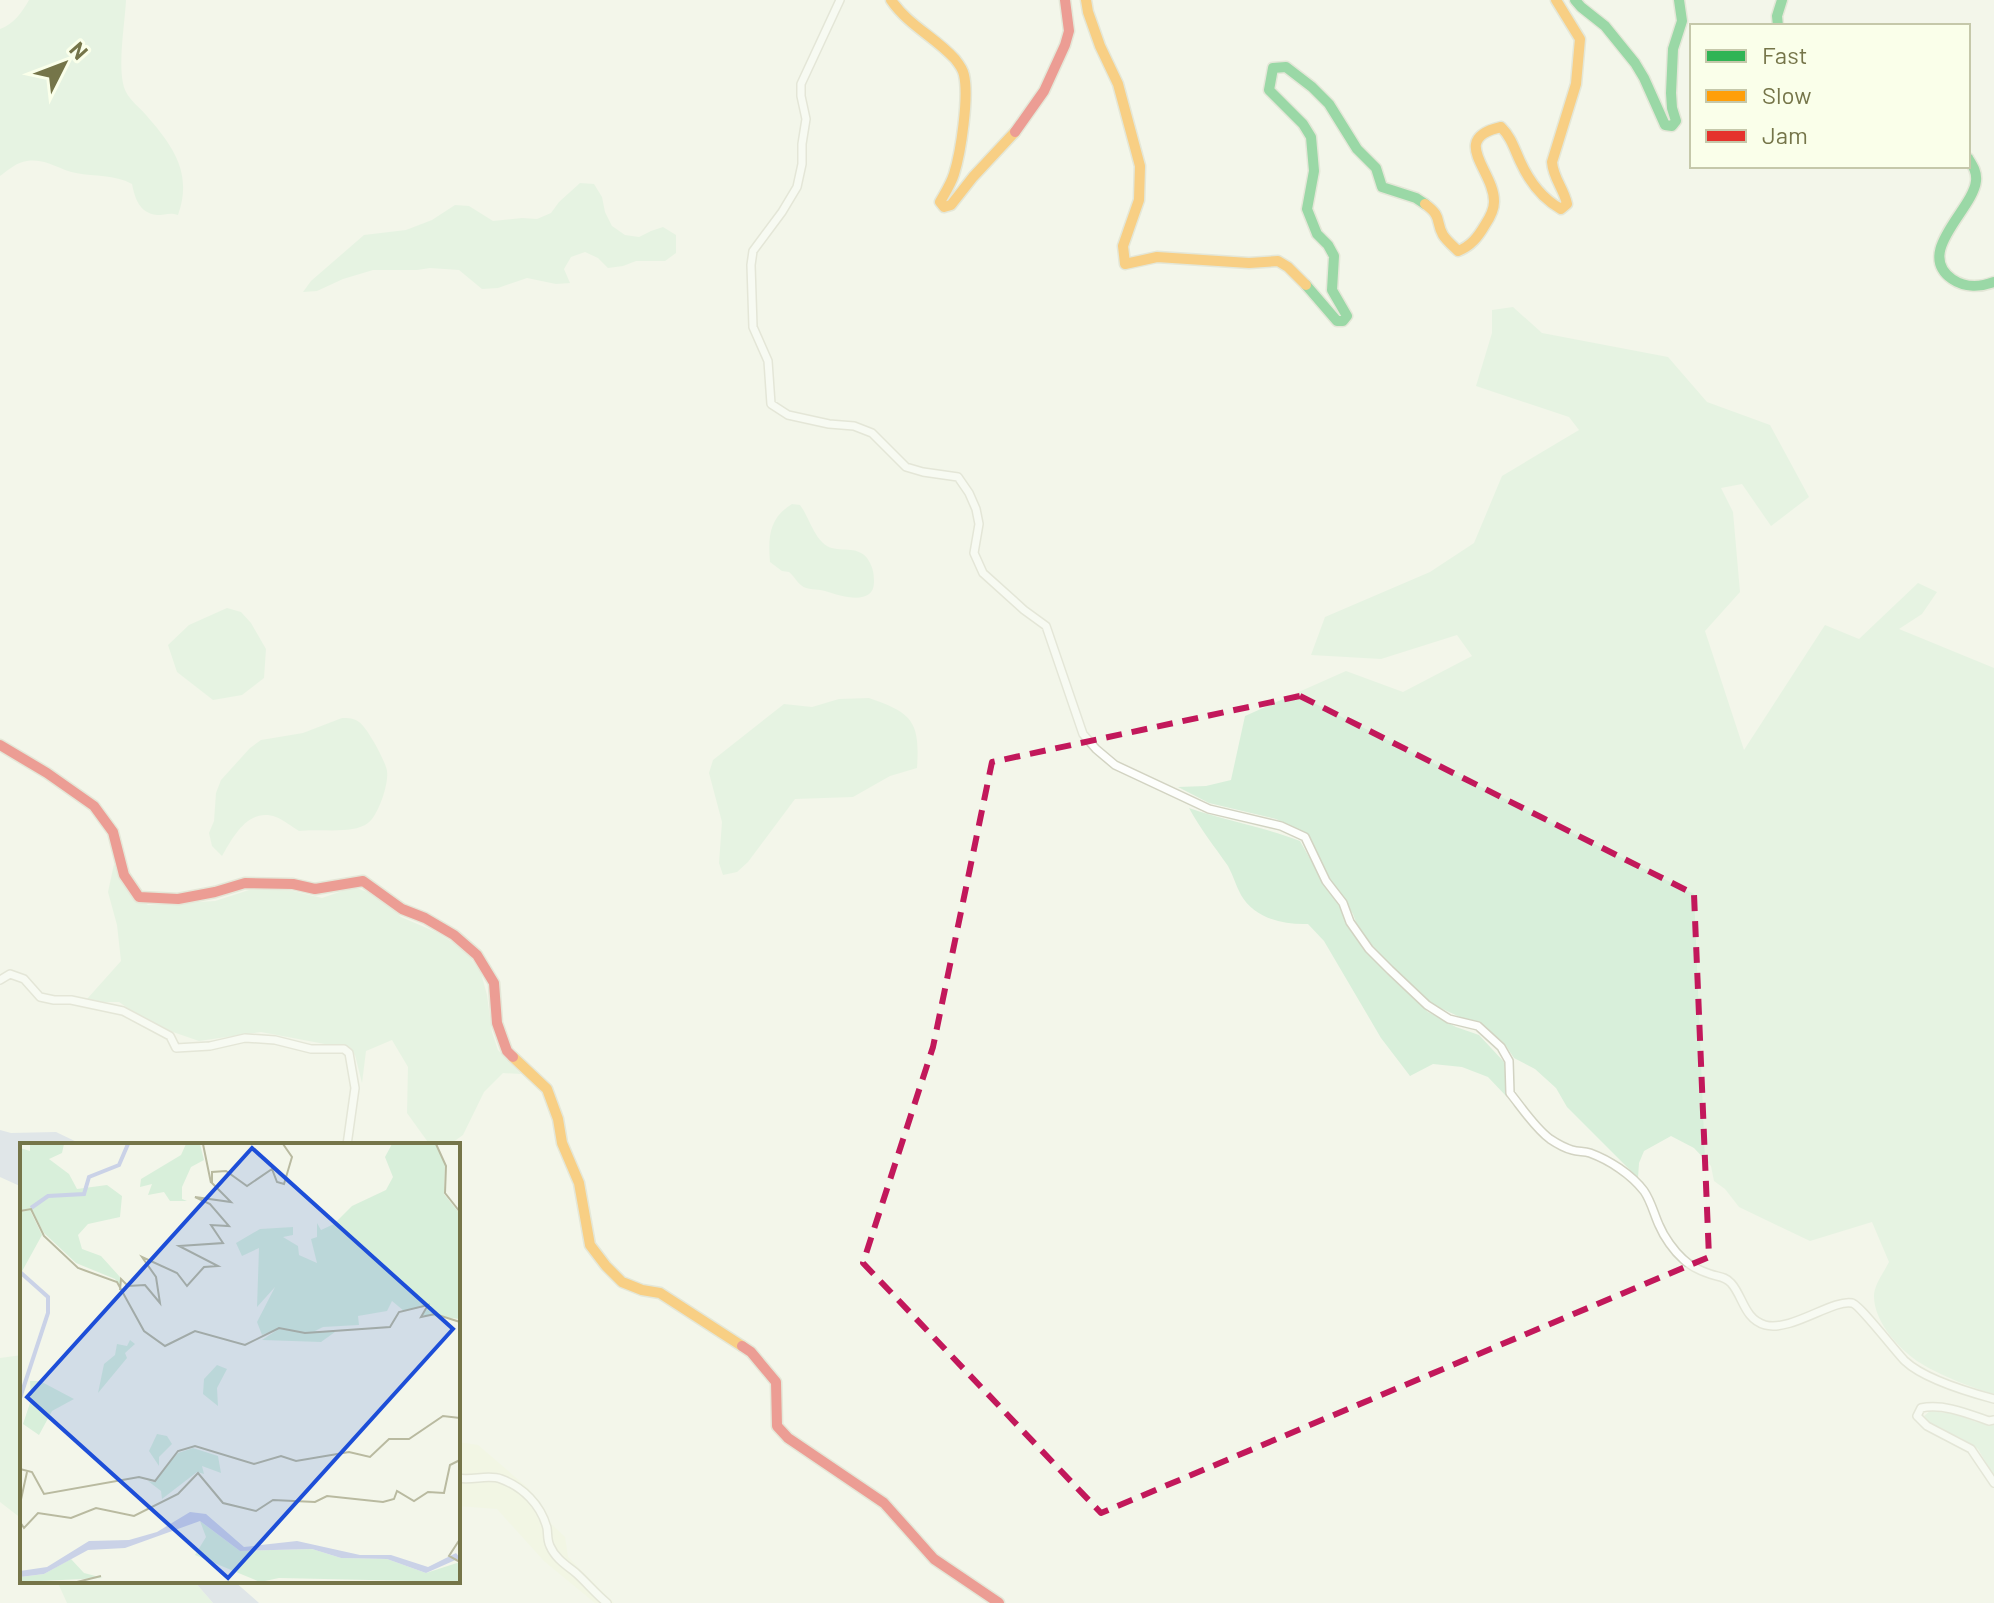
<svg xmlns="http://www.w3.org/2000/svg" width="1994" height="1603" font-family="Barlow,sans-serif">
	<rect width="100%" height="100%" fill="#f3f6ea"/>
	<path fill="#f1f6de" d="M458,1442L478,1445L529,1489L545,1518L565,1537L568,1557L614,1603H595L544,1561L497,1509L458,1506Z"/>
	<path fill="#d8efda" d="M29,0H126C125,24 116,72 126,92C130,100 140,108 146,115C173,146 193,173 178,215C170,212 165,215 157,215C139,213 135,198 132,184C114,174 95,177 76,173C59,170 46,158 27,161C17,162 8,170 0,176V29C13,25 23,11 29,0Z
		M580,183L594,184L602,197L605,212L612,226L625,235L639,237L651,231L663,227L676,235V253L665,261H636L623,266L608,268L598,258L585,252L571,257L564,269L570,283L556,284L527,278L498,288L482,289L459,270L430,268L417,270H373L343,279L317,291L303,292L311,281L364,235L406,230L432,220L455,205L469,206L493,221L522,218L537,219L551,213L559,202Z
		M1513,307L1542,333L1668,357L1707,402L1770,425L1809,497L1771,526L1742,484L1721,488L1733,512L1740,592L1705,631L1744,750L1825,625L1859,639L1918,583L1937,592L1922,614L1899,629L1994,668V1394C1972,1388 1931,1372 1913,1358C1895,1344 1874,1320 1874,1296C1874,1285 1884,1272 1889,1262L1872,1222L1810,1241L1739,1207L1725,1189L1714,1181L1711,1166L1694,1148L1671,1136L1644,1151L1639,1163L1638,1178L1567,1107L1556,1088L1535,1069L1514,1058L1504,1043L1483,1025L1462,1018L1434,1005L1411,987L1368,941L1357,925L1353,914L1327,874L1311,839L1299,830L1276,819L1209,803L1178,787L1206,786L1231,780L1245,716L1346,671L1403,692L1472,656L1457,635L1381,659L1311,655L1325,617L1430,572L1474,543L1502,476L1579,430L1569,417L1476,386L1492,333V310Z
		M792,504L800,505C809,517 814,538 827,546C839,553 857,545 867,558C872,565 874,572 874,581C875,607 840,596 825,591C819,589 812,590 806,588C799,586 795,577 789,572L782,571L770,562C768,537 769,518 792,504Z
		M227,608L241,612L251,623L266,649L264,678L242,695L213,700L177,672L168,645L189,625Z
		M869,698C913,713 920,722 917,768L890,776L853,797L795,799L748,862L737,872L723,875L719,863L722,822L709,773L713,760L784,704L812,707L839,699Z
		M342,718C348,718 354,718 359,722C367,727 386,762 387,771C389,784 378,816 368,823C352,835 319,828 299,831C292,827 284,820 276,817C248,807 233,837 222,856L212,846L209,833L214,821L216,793L221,780L250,748L261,740L303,733Z
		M1189,808C1226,821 1264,827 1300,841L1327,889L1341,908L1352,933L1387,974L1428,1012L1456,1027L1479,1035L1505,1063L1507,1097L1488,1077L1462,1067L1433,1064L1410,1076L1381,1038L1324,941L1308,924C1283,925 1254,918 1241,895C1236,886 1233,875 1228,866C1214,846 1201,830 1189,808Z
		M114,864L129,893L148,905L215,901L249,890L265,889L293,891L322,898L354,887L378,896L401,917L436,932L465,950L481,973L487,995L492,1032L498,1050L521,1074L503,1073L484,1092L463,1135L449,1145H430L407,1113L408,1067L392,1040L366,1051L362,1083L355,1055L346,1048L261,1032L199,1041L173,1032L138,1015L119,1002H100L87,999L121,961L117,925L108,892Z
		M22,1355V1519L0,1502V1358Z
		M1930,1411L1956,1414L1976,1422L1994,1424V1476L1978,1449L1959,1437L1932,1426L1924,1416Z
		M57,1581H194L213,1603H67Z"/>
	<path fill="#cad2e7" d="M0,1130L11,1133L56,1132L83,1145H22V1187L0,1177Z
		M194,1581H234L259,1603H213Z"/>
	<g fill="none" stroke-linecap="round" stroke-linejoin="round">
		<defs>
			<path id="street" d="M840,0L801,84V96L806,119L802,144V164L797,187L782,212L753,251L751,265L753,327L768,361L771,404L788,415L829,424L854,426L872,433L906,467L923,472L958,477L969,493L976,509L979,524L974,553L983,573L1024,610L1046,626L1083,734L1096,749L1115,765L1209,809L1281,826L1305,837L1326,881L1343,903L1350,922L1369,949L1390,970L1427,1005L1449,1019L1478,1026L1501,1047L1509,1061L1510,1093C1522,1108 1535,1128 1550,1139C1556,1143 1565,1148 1572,1150C1578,1152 1584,1151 1590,1153C1609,1160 1631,1174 1644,1191C1651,1201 1654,1214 1659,1225C1664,1237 1674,1251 1683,1259C1690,1266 1701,1271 1710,1274C1718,1277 1725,1276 1731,1283C1743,1296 1744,1319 1765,1325C1791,1332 1833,1299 1852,1303C1859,1304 1896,1352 1905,1361C1924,1379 1968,1392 1994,1399
				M0,980L10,974L24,979L40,997L54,1000H71L123,1011L170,1036L176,1048L210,1046L245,1038L275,1040L311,1049H344L349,1053L355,1088L347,1145
				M1994,1420L1989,1421C1969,1414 1943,1403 1921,1408L1917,1416L1927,1426L1971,1449L1994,1483
				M458,1478C472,1481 488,1474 501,1479C523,1487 541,1505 547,1528C548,1534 547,1540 550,1546C555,1558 566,1565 576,1573C587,1583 596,1594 607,1603"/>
			<path id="fast" d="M1575,0L1581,7L1605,26L1635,63L1644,78L1665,125L1672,126L1676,121L1672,108L1671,93L1673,49L1682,21L1679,0
				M1778,26L1777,16L1782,0
				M1968,158C1973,166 1977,172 1976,181C1973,210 1914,252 1952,279C1965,288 1981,287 1994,282
				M1306,285L1337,321H1343L1347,316L1332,290L1334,256L1328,245L1317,234L1307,209L1314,171L1311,137L1303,124L1269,90L1273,68L1286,67L1312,87L1329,104L1357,149L1376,168L1382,187L1416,198L1425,204"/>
			<path id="slow" d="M891,0C908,25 935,37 955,59C959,64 963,69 964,75C969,97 961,152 954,174C951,184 945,193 940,202L944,207L951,205L973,177L1015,132
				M1086,0L1088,12L1100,46L1118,84L1140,166L1139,200L1123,246L1125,264L1157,257L1249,263L1278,261L1288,267L1306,285
				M1425,204C1443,217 1435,221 1443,235C1446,240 1453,246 1458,251C1471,246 1478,237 1485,225C1489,219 1494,210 1494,202C1495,171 1448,139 1501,127C1511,137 1514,148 1520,161C1529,181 1541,198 1561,209L1567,204C1564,189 1553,178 1552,162L1576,84L1580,39L1556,0
				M513,1057L547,1089L558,1119L562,1143L579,1183L590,1245L606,1266L622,1282L642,1290L660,1293L742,1346"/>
			<path id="jam" d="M1015,132L1044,91L1065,45L1069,31L1065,0
				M0,745L47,773L94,806L113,832L124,875L139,897L178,899L215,892L245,883L293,884L315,889L363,881L402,909L425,918L454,935L477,955L494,983L497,1023L507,1051L513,1057
				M742,1346L751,1352L776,1382L777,1426L788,1438L884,1503L934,1559L999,1603"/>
		</defs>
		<use href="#street" stroke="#d2d3c2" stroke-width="10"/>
		<use href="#fast" stroke="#d3d5c3" stroke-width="13"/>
		<use href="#slow" stroke="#d3d5c3" stroke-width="13"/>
		<use href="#jam" stroke="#d3d5c3" stroke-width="13"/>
		<use href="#street" stroke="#fdfefc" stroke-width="7"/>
		<use href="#fast" stroke="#30b455" stroke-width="10"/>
		<use href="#slow" stroke="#ff9f0a" stroke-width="10"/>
		<use href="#jam" stroke="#e5322d" stroke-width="10"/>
	</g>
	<path d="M0 0H1994V1603H0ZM1300,696L1694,894L1709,1257L1101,1513L863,1263L933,1047L992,762Z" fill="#f3f6ea" fill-opacity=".55" fill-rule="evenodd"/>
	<path fill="none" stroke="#c2185b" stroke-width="6" stroke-dasharray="16 10" stroke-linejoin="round" d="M1300,696L1694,894L1709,1257L1101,1513L863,1263L933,1047L992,762Z"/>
	<g transform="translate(20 1143)">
		<rect width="440" height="440" fill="#f3f6ea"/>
		<path d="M10,1H44L42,10L29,16L49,31L57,46L87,42L102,53L100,74L68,81L58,92L62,106L81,113L100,134V143L95,136L56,120L24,90L12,68L0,67V5L10,8ZM166,1H180L184,17L171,24L162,44V56L167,58H150L144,49L128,52L132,41L120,44L121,36L161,12ZM372,1H416L425,21L424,51L440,71V176L402,172L411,162L384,168L372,158L367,168L338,173L339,182L303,184L295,188L315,189L301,199L242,197L260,185L242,192L237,179L255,144L237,164L239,105L222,113L216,100L240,86L273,84V92L263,94L278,103L279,112L297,120L291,96L297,94V80L301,87L314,81L332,63L366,47L373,34L365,14ZM10,67L22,92L0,132V69ZM110,197L115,201L105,210L107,215L78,250L84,221L95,212L97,201L107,203ZM197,222L207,226L197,245L198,263L183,251L184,236ZM10,238H20L54,256L32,268L19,292L3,281L11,257ZM137,291L147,293L152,301L139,314V323L129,308ZM173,305L198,313L201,330L182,323L184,331L177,329L142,356L141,348L128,338L133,339L158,310ZM180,378L220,408L292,406L321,415L367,416L406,430L440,419V439L259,435L240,439L175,412L186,394ZM51,416L64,430L83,435L0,439V434L24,431Z" fill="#d8efda"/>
		<path d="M170,369L186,371L224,404L277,398L340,412H371L408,424L436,410L440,415L406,430L367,416L321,415L292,406L220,408L180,378L105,405L68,407L24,431L0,434V428L27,424L69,398L109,397L137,389Z" fill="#cad2e7"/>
		<path fill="none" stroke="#cad2e7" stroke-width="4" d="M11,65L28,53L64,51L69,34L99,22L108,1M0,129L28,154V170L0,255"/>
		<path fill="none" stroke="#b9baa0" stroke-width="2" d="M183,1L191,40M416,1L426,23L425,50L440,69M0,68L11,66L24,93L58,125L97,139L124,188L145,203L175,188L225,202L259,185L285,190L370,184L379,169L408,162L401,174L415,171L440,179M100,147L101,136L108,143L125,142L140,160L136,134L122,114L157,130L167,143L184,124L198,123L159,103L203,100L191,82L209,83L190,61L175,54L211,59L192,40V29L206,28L227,43L252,26L257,39L264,41L272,14L263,1M0,326L12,329L24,351L119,334L135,338L158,308L175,303L234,321L261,313L276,318L329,309L350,314L369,296H389L423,273L440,275M0,361L7,329M0,379L4,385L18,370L51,375L76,365L114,373L158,351L178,330L203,360L236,368L253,357L295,359L307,353L363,359L374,356L377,348L394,358L408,349L424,350L430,322L440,317M440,396L429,413L440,419M57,439L81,433"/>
		<path fill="#1d4ed8" fill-opacity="0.15" stroke="#1d4ed8" stroke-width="4" d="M232,5L433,186L208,435L7,254Z"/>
		<rect width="440" height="440" fill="none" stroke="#757549" stroke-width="4"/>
	</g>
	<rect x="1690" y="24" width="280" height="144" fill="#faffea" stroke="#c5c8aa" stroke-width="2"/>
	<rect x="1706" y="50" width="40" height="12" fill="#30b455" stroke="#c5c8aa" stroke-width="2"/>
	<text x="1762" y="64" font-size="24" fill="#757549">Fast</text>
	<rect x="1706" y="90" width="40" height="12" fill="#ff9f0a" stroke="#c5c8aa" stroke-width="2"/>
	<text x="1762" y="104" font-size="24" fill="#757549">Slow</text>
	<rect x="1706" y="130" width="40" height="12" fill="#e5322d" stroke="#c5c8aa" stroke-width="2"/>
	<text x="1762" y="144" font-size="24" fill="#757549">Jam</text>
	<g transform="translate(64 64) rotate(48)" stroke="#faffea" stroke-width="6" paint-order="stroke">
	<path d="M0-6L14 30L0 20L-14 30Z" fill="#757549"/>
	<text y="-12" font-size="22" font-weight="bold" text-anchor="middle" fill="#757549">N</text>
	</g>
</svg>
